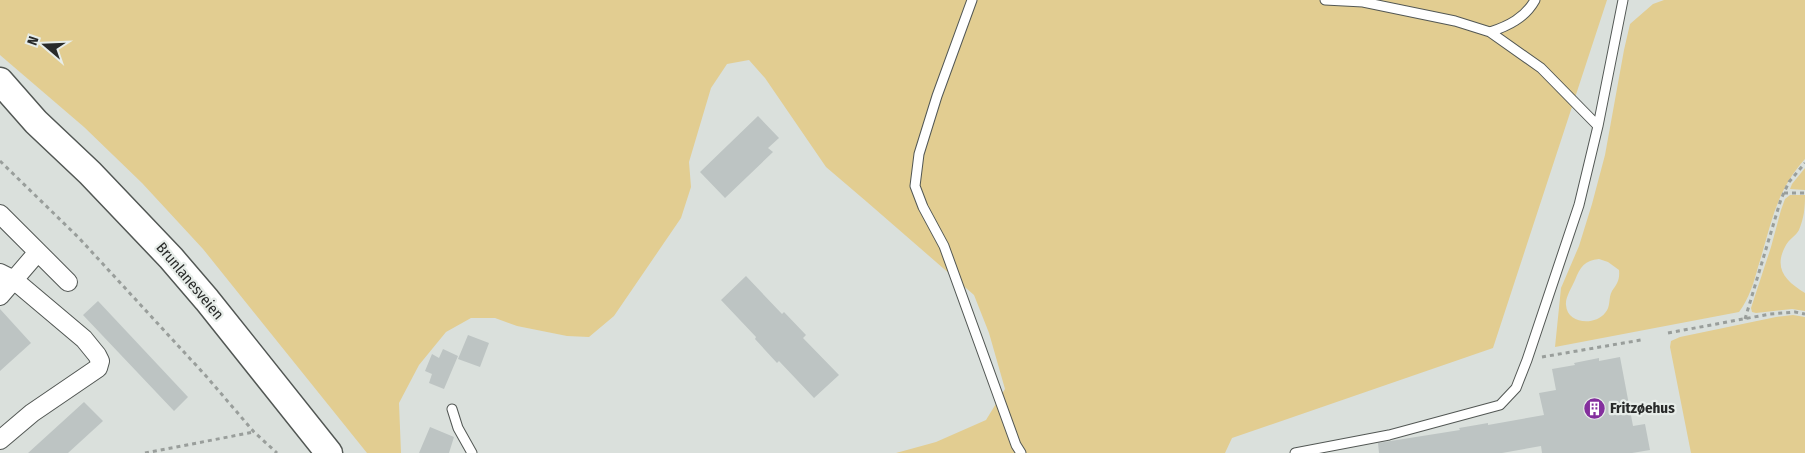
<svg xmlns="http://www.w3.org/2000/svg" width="1805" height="453" font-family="'Fira Sans Condensed',sans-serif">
	<rect width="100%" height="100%" fill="#dae0dc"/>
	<path fill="#e2cd91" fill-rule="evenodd" d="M0,0H1607L1493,348L1232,438L1225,453H896L936,442L986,420L1005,389L989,333L974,295L867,202L826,167L765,78L749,60L727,64L711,88L689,162L691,187L681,218L614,316L589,337L567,336L517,326L495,318H471L446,332L419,365L399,403L401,453H367L203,249L142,183L84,127L0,55Z
		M1664,0H1805V159C1775,192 1771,226 1758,267C1754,282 1749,299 1739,312L1555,347L1561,288L1579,246L1592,204L1605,155L1624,50L1630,24L1653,4ZM1599,259L1608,262L1619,270C1620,280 1617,284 1612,291C1608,298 1611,307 1605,313C1595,326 1567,324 1566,305C1565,298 1572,287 1575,280C1580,267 1585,260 1599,259Z
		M1805,168V190L1790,189L1792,184Z
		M1790,195H1805C1805,208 1804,218 1799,230C1796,236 1789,239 1786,245C1773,268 1785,281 1805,293V311L1792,309L1756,313L1752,312L1751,308L1771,247L1781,210L1785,199Z
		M1793,315L1805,317V453H1691L1670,347L1671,341L1680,337L1776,317Z"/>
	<path fill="#bdc4c3" d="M758,116L779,138L768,148L773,152L725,198L700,172Z
		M746,276L782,314L784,312L806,335L803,338L839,375L814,398L779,361L777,363L755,339L756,337L721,300Z
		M98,301L188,397L174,411L83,315Z
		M0,309L31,343L0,371Z
		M468,335L489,343L480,367L458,359Z
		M443,349L458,356L444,389L429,383L432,374L425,371L432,354L439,358Z
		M1620,357L1633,426L1645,424L1650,450L1632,453H1542L1541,446L1502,453H1379L1378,443L1460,430L1459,428L1488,423V425L1544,415L1539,393L1556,390L1552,369L1575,365L1574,363L1599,358V361Z
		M84,402L103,421L68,453H28Z
		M430,427L454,437L449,453H419Z"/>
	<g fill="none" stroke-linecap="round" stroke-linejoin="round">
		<defs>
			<path id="service" d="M972,0L937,96L919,154L915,186L923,207L944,246L1016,445L1021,453
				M1325,0L1363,2L1455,21L1490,32L1541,68L1598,126
				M1490,32C1508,26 1525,18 1535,0
				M452,409L458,428L472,453
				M1295,453L1389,435L1500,405L1516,388L1527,360L1579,205L1598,126L1623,0"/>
			<path id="minor" d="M0,214L68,282
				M0,273L14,280L84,339L97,355L100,361L98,368L32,413L0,440
				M0,296L37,253"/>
			<path id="primary" d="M0,81L36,122L90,173L171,258L207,300L329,453"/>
		</defs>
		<use href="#service" stroke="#525754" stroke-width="11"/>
		<use href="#minor" stroke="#525754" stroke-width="20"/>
		<use href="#primary" stroke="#525754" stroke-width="29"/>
		<path stroke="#999e9b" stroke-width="3" stroke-dasharray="4 4" stroke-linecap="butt" d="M0,161L79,238L206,376L254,432L277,453
			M1784,193H1805
			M1745,319L1781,199L1789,182L1805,163
			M1668,333L1770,314L1795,312L1805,314
			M1542,357L1641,340
			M145,453L254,432"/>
		<use href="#service" stroke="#fff" stroke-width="9"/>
		<use href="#minor" stroke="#fff" stroke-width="18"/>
		<use href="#primary" stroke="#fff" stroke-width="26"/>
	</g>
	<defs>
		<symbol id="building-disc" viewBox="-11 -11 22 22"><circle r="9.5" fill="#842f9d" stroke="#e7ede9"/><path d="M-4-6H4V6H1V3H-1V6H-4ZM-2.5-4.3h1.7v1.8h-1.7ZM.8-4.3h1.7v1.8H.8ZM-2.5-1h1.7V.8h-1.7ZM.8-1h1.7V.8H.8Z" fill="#fff"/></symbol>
	</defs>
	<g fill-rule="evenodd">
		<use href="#building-disc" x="1582" y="396" width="25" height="25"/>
	</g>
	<g text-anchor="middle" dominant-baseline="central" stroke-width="4.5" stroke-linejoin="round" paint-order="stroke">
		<g font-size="15" fill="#282a29" stroke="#e7ede9">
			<text transform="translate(190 281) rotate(50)">Brunlanesveien</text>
		</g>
		<g font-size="15" font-weight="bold" fill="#282a29" stroke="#e7ede9" text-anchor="start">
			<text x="1610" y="408">Fritzøehus</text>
		</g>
	</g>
	<g transform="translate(45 45) rotate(289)" stroke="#e7ede9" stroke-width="4" paint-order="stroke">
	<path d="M0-4L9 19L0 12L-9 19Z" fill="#282a29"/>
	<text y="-8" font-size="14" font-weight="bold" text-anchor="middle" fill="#282a29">N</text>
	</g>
</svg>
